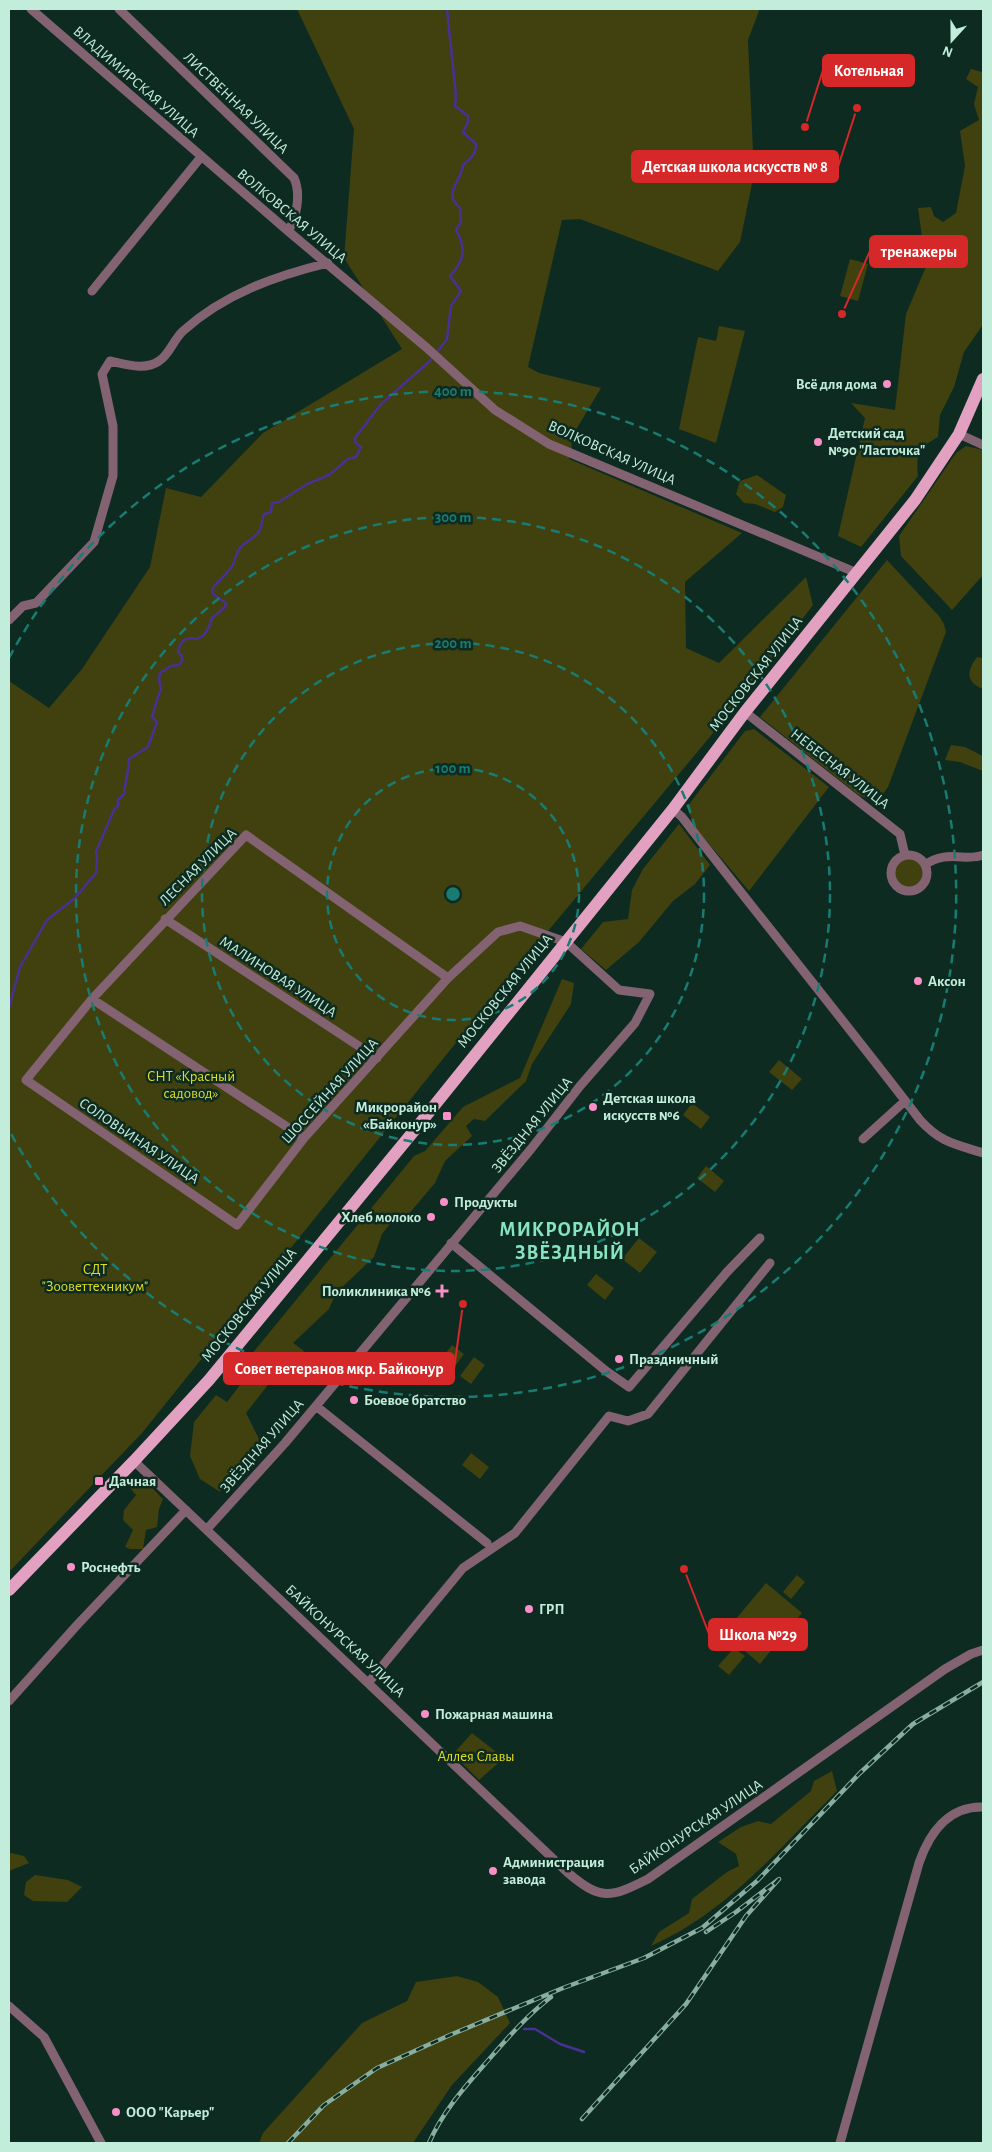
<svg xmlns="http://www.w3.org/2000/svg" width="992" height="2152" font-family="'Alegreya Sans',sans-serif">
	<rect width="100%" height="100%" fill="#0d2b21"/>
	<path fill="#41400f" d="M297,9H758L759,11L748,40L754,174L740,242L718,271L580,219L562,220L528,367L539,373L601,388L571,438L572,450L569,459L742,533L685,582L686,648L719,663L806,577L813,605L744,696L488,1003L142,1433L9,1572V681L49,708L82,669L150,567L166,488L201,497L263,433L402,349L344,258L354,129Z
		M983,48V295L982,326L964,352L954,387L940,415L938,437C918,448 916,454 918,476L861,547L838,536L865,418L851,403L895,410L906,314L925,269L939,254L922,237L918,208L931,207L934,216L943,222L956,213L965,166L960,131L979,120L974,104L978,87L966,79L971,69L982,72Z
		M850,259L868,264L858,301L840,296Z
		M719,326L745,331L716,443L679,429L698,337L716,341Z
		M966,446L983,450V575L952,610L901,556L899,536L956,453Z
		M757,475L786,495L783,507L775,512L755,504L744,503L736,494L740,481Z
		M887,560L939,616L944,624L946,632L888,787L880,798L871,800L860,796L760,717Z
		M977,657L983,658V689C966,682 966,672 977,657Z
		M754,729L829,787L749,891L694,826L687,807L745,731Z
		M951,745L965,747L983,756V771L960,762L945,760Z
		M679,824L710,865L695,884L673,901L639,942L606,970L581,949L603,922L628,919L632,890L643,869Z
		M895 873a14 14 0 1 1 28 0a14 14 0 1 1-28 0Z
		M562,979L574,983L571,1004L532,1064L526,1081L485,1121L474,1119L466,1126L472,1136L445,1161L435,1183L402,1222L390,1224L382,1234L374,1257L336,1293L329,1309L293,1343L304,1351L292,1366L268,1385L246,1413L261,1443L220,1492L200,1479L190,1456L194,1422L216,1395L227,1402L243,1381L242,1366L414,1156L425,1151L463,1107L520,1078Z
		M779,1060L802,1079L792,1090L769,1072Z
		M692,1103L710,1117L701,1129L683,1115Z
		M706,1166L724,1181L715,1192L697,1178Z
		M639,1238L657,1252L640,1273L622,1259Z
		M596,1274L614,1288L605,1300L587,1285Z
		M452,1345L464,1354L450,1373L438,1364Z
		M474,1357L485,1365L471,1384L460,1376Z
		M471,1453L489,1467L480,1479L462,1465Z
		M135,1481C148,1481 154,1490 163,1499L159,1509L157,1527L146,1530L143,1549H130L125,1547L133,1530L123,1520L124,1510L136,1495L130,1488Z
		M797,1575L805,1582L791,1599L783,1592Z
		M766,1583L802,1613L760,1664L724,1633Z
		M734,1648L745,1656L729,1675L718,1666Z
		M472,1733L504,1758L479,1780L453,1754Z
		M832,1771L837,1791C780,1848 726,1913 651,1946L659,1932L689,1913L692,1899L727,1872L739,1866L736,1854L718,1842L741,1827L758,1821L771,1824L811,1791L814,1781Z
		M11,1853L24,1856L29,1863L9,1871V1854Z
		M35,1875L68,1880L82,1887L67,1902L33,1901L24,1895L26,1882Z
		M457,1976L478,1982L498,1997L510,2023L452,2085L413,2143H259L263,2133L362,2023L407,2001L416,1982Z"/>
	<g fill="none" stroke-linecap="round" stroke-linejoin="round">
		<path stroke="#483094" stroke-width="2.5" d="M9,1008L20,967L47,920L75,898L96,873L97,858L96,852C102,838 108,823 115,808L118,806V800L124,794C125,782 129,770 129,759L148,747L157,722L152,717C154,711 158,694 161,690L159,679L160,673L171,666L179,665L182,661V656L178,652C180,641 186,636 197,639L204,635L209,627L212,618L225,607L226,603L213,594L212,590C217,581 224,577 230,569C236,563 235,554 240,548C245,542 253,539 258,533C263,527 261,520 264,514L271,512L272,503L279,502L307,484L329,475L348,459L356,457L361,447L355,442V438L381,404L430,361L447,339L451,306L461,291L450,276C464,261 467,249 456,230L461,222L460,208C442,193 461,183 463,165C470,159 476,155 476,144L463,132L468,122V116L455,106L456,96L447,9
			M524,2029H535L560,2044L584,2052"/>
		<path stroke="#836372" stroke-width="9" d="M31,9L288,231L427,348L495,410L549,444L857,573
			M119,9L294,178C301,193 297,218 288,231
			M92,291L201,157
			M959,434L983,445
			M9,620L23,606L36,603L94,542L113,476V426L102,374L110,361C125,364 145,371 159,361C169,355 174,339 183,331C224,294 275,276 328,263
			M745,712L900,834L905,855
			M673,809L682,817C761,919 842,1018 920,1120C941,1143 955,1144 983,1153
			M891 873a18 18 0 1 1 36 0a18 18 0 1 1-36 0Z
			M925,865C946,849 967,862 983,855
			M165,919L377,1058
			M92,999L304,1138
			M863,1139L905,1101
			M451,1243L606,1371L629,1387L727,1272L760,1238
			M316,1406L487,1543
			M134,1461L567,1872C601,1901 610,1898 648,1879L945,1669L971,1654L983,1650
			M207,1529L285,1443L531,1149L580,1086L635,1023L650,994L619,990L566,942L520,926L498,932L448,978L304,1138L237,1225L26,1080L92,999L246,835L448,978
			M369,1682L463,1568L515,1533L609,1416L628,1421L648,1414L770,1263
			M9,1701L78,1624L186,1510
			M9,2006L44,2037L101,2143
			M840,2143L919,1863C929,1834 948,1806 983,1807"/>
		<path stroke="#e2a1c1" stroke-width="12" d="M9,1590L134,1461L209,1380L413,1132L673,809L745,712L915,500L959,434L983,379"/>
		<defs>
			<path id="rail" d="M582,2119L686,2004L746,1916L779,1879L736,1912L706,1932
				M288,2143L324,2105L377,2068L450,2035L563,1988L644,1958L702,1928L757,1881L860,1773L913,1724L983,1682
				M429,2143C442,2113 462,2090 484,2065C505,2041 525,2017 551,1997"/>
		</defs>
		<use href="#rail" stroke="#87ae9f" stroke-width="4.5"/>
		<use href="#rail" stroke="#0d2b21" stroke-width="2.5" stroke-dasharray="8" stroke-linecap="butt"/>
	</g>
	<g fill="none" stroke="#187c73" stroke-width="2.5" stroke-dasharray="9 6">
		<circle cx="453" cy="894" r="126"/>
		<circle cx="453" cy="894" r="251"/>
		<circle cx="453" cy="894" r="377"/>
		<path d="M9 658A503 503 0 1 1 9 1130"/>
	</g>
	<g fill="#fa8fc7" stroke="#0d2b21" stroke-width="2">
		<circle cx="887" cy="384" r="5"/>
		<circle cx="818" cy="442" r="5"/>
		<circle cx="918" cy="981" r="5"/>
		<circle cx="593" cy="1107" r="5"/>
		<rect x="442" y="1111" width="10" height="10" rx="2.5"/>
		<circle cx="444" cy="1202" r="5"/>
		<circle cx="431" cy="1217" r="5"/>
		<path d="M439.5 1283.5h5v5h5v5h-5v5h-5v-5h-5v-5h5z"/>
		<circle cx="619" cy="1359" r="5"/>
		<circle cx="354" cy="1400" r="5"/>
		<rect x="94" y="1476" width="10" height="10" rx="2.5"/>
		<circle cx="71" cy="1567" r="5"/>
		<circle cx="529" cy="1609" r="5"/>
		<circle cx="425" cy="1714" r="5"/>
		<circle cx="493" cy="1871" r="5"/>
		<circle cx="116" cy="2112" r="5"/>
	</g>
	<g text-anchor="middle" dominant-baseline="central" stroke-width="5" stroke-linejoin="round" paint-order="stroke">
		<g font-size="15" fill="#c2eddb" stroke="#0d2b21">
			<text transform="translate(136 82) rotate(41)">ВЛАДИМИРСКАЯ УЛИЦА</text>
			<text transform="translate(236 103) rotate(44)">ЛИСТВЕННАЯ УЛИЦА</text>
			<text transform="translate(292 216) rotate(40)">ВОЛКОВСКАЯ УЛИЦА</text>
			<text transform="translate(612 453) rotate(24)">ВОЛКОВСКАЯ УЛИЦА</text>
			<text transform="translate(756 674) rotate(-52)">МОСКОВСКАЯ УЛИЦА</text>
			<text transform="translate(840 769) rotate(38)">НЕБЕСНАЯ УЛИЦА</text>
			<text transform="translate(198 867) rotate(-45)">ЛЕСНАЯ УЛИЦА</text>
			<text transform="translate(278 977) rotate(33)">МАЛИНОВАЯ УЛИЦА</text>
			<text transform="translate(505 991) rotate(-51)">МОСКОВСКАЯ УЛИЦА</text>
			<text transform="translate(330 1091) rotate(-48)">ШОССЕЙНАЯ УЛИЦА</text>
			<text transform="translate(532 1125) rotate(-51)">ЗВЁЗДНАЯ УЛИЦА</text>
			<text transform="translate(139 1141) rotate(34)">СОЛОВЬИНАЯ УЛИЦА</text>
			<text transform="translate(249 1305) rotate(-51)">МОСКОВСКАЯ УЛИЦА</text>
			<text transform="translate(262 1446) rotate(-49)">ЗВЁЗДНАЯ УЛИЦА</text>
			<text transform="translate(345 1641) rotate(43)">БАЙКОНУРСКАЯ УЛИЦА</text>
			<text transform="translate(696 1827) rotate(-34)">БАЙКОНУРСКАЯ УЛИЦА</text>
		</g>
		<g font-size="15" font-weight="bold" fill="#c2eddb" stroke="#0d2b21" text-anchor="start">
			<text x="877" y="384" text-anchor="end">Всё для дома</text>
			<text x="828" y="433">Детский сад<tspan x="828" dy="17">№90 "Ласточка"</tspan></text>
			<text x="928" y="981">Аксон</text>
			<text x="603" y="1098">Детская школа<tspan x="603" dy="17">искусств №6</tspan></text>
			<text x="437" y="1107" text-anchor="end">Микрорайон<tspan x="437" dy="17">«Байконур»</tspan></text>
			<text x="454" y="1202">Продукты</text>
			<text x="421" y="1217" text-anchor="end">Хлеб молоко</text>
			<text x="431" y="1291" text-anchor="end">Поликлиника №6</text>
			<text x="629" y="1359">Праздничный</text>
			<text x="364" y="1400">Боевое братство</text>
			<text x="109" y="1481">Дачная</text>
			<text x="81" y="1567">Роснефть</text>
			<text x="539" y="1609">ГРП</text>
			<text x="435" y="1714">Пожарная машина</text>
			<text x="503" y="1862">Администрация<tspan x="503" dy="17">завода</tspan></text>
			<text x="126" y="2112">ООО "Карьер"</text>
		</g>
		<g font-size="15" fill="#e3de1a" stroke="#0d2b21">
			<text x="191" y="1076">СНТ «Красный<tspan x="191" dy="17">садовод»</tspan></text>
			<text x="95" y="1269">СДТ<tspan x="95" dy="17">"Зооветтехникум"</tspan></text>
			<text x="476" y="1756">Аллея Славы</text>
		</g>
		<g font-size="20" font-weight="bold" letter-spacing="1" fill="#87e4c1" stroke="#0d2b21">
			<text x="570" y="1230">МИКРОРАЙОН<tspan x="570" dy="23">ЗВЁЗДНЫЙ</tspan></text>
		</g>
	</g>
	<circle cx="453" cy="894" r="8" fill="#187c73" stroke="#0d2b21" stroke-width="2.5"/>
	<g font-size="15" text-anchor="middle" font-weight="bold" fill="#187c73" stroke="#0d2b21" stroke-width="5" stroke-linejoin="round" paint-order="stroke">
		<text x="453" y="396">400 m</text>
		<text x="453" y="522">300 m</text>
		<text x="453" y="648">200 m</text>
		<text x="453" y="773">100 m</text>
	</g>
	<path fill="none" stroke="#d62828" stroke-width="2" d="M805 127L823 70M857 108L838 167M842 314L870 251M463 1304L454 1369M684 1569L709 1634"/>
	<g fill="#d62828" stroke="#0d2b21" stroke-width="2">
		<circle cx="805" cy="127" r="5"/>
		<circle cx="857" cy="108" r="5"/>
		<circle cx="842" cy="314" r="5"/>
		<circle cx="463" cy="1304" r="5"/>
		<circle cx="684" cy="1569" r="5"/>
	</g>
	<g fill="#d62828" stroke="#d62828" stroke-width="2">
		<rect x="823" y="55" width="91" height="31" rx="5"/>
		<rect x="632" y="151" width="206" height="31" rx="5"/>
		<rect x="870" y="236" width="97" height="31" rx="5"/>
		<rect x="224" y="1353" width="230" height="31" rx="5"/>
		<rect x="709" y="1619" width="98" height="31" rx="5"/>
	</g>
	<g font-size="16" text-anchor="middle" font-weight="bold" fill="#fff">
		<text x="869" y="76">Котельная</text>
		<text x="735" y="172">Детская школа искусств № 8</text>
		<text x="919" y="257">тренажеры</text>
		<text x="339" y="1374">Совет ветеранов мкр. Байконур</text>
		<text x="758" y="1640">Школа №29</text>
	</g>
	<rect width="992" height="2152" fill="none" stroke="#c2eddb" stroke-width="20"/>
	<g transform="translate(952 40) rotate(201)" stroke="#0d2b21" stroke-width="4" paint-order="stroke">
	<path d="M0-4L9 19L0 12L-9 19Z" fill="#c2eddb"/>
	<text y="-8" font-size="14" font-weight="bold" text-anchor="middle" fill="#c2eddb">N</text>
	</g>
</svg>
